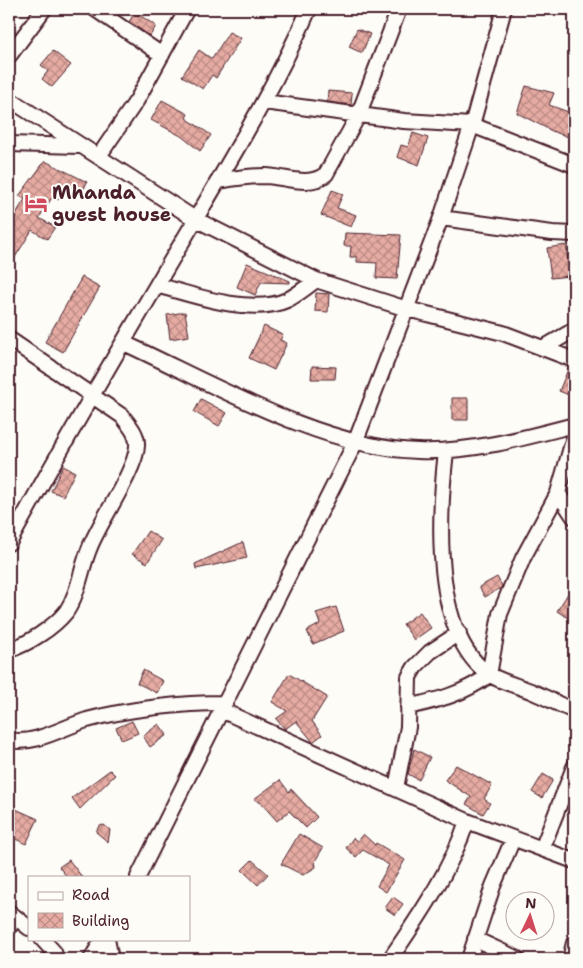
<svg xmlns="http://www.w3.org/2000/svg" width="583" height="968" font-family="'Shantell Sans',sans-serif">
	<defs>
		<pattern id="building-cross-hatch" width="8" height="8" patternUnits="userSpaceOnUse" patternTransform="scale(1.25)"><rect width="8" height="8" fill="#e6aca3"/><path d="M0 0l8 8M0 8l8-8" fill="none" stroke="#bc8b85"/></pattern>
	</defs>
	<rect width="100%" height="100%" fill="#fdfcf7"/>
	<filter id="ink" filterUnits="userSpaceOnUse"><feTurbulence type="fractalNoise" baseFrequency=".02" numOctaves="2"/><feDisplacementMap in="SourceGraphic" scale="10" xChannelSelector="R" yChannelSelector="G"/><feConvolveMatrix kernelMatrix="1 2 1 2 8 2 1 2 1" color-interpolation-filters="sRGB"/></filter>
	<g filter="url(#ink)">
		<path fill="url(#building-cross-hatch)" stroke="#4a1f2b" d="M135,12L156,26L150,36L129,22Z
			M357,29L370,34L362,53L349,47Z
			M229,32L241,38L216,78L212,75L203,89L182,76L199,50L212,59Z
			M53,51L71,65L52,87L42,79L48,71L41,65Z
			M526,86L554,93L549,105L574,114V139L552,131L517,113Z
			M328,91L352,93L351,105L327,102Z
			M162,100L188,114L186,118L211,135L200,151L181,136L151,120Z
			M413,133L428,138L419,165L397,157L401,145L408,147Z
			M45,161L87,182L82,193L67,185L58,200L53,196L39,218L55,227L47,239L32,230L9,267V225L25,199L19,196Z
			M332,190L343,194L337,208L356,215L351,227L321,215Z
			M345,233L401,235L397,279L376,278L377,263L357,262V257H350L351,246H344Z
			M566,245L570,276L551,278L547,248Z
			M247,263L290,281V283L261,282L255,295L237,287Z
			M82,277L100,287L63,352L45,342Z
			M316,293L329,294L328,312L315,311Z
			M185,312L189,336L170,339L167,315Z
			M264,326L283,335L280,340L287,343L274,370L249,358Z
			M312,366L336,367L335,379H311Z
			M569,367L574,369V397L559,391Z
			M452,398H468V420H452Z
			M201,399L227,413L219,426L194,412Z
			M63,466L75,472L63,496L51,491Z
			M148,531L162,540L147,563L132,554Z
			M243,542L247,558L196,569L195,564Z
			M497,577L502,586L501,588L485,597L479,587Z
			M574,584V622L557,611Z
			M336,607L344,631L313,644L307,631L320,624L316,613Z
			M420,612L431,628L414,640L403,624Z
			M143,670L163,681L157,693L137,683Z
			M289,674L327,697L312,721L322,735L313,742L296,721L285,729L276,719L287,711L272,702Z
			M132,721L138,733L122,740L116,728Z
			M159,724L167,735L150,747L143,736Z
			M414,749L430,757L419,780L408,774Z
			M456,765L492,785L484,799L490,803L483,814L466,804L471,797L445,780Z
			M110,770L115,775L80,809L72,798Z
			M543,774L553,780L542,798L532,792Z
			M280,780L289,792L291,789L317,817L306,828L289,811L277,821L261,803L254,799Z
			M9,806L38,819L26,844L9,836Z
			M104,825L110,830L108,842L96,832L99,826Z
			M299,834L323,848L315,861L316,867L303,875L281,864Z
			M363,834L375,845L376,843L405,860L386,892L377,886L389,865L363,850L356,857L346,848L353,838L357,841Z
			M69,860L82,877H67L59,867Z
			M252,860L268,874L258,885L242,870Z
			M393,897L403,904L395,915L385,908Z"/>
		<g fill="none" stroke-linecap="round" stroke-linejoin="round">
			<defs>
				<path id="street" d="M95,9L162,55
					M9,56L44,9
					M9,99L195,219L316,280L407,309L503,333L574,360
					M264,102L404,121L472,125L574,165
					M9,144L79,146
					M99,156L137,100L187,9
					M220,181C235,178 250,176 266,176C286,177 309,188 326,174L358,116L399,9
					M441,218L552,233L574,234
					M157,285C192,295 252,316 287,300C297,295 307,287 316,280
					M9,339L122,416C129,425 138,434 137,446C136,470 100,521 90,547C81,568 79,593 66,612C53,628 28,644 9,650
					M124,343C211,383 322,448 418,451C470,453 524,438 574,425
					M543,348L574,330
					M446,451C439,513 431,630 487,673C500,682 519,686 533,692C547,698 560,705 574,711
					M558,493L574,517
					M9,543C68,435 131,328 194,222C235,152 277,83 309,9
					M408,707C438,700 464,694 489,675L500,614L523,558L558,493L574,437
					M221,710L467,821L574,861
					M9,740C36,745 61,728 87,720C127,709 182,703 225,703
					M396,788L408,727L409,677L415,667L430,652L459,633
					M542,849L574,767
					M138,877L355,443L441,218L472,125L504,9
					M9,912L29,928
					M9,928L15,917
					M42,939L54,952L56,959
					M107,939L111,959
					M475,939L518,959
					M91,959L103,939
					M390,959C419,917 451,870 467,821
					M469,959L493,886L513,839
					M570,959L574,943"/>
			</defs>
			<use href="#street" stroke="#4a1f2b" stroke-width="18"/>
			<use href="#street" stroke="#fdfcf7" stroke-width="14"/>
		</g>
	</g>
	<defs>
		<symbol id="hotel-bare" viewBox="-9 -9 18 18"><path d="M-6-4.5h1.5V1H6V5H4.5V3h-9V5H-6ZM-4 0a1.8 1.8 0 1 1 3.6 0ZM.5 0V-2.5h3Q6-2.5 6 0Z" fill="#d1495b" stroke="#fdfcf7" stroke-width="2.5" paint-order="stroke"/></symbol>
	</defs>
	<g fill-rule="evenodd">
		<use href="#hotel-bare" x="20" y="187" width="32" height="32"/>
	</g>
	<g text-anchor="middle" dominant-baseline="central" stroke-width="4" stroke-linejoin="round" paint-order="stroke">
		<g font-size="19" font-weight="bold" fill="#4a1f2b" stroke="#fdfcf7" text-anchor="start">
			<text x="52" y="192">Mhanda<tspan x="52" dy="22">guest house</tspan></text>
		</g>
	</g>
	<rect width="583" height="968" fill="none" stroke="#fdfcf7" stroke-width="30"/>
	<rect x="15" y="15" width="553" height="938" fill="none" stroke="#4a1f2b" stroke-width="2" filter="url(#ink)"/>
	<rect x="28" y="876" width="162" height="65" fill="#fdfcf7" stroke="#b5a4a5"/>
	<rect x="38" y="892" width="25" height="8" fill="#fdfcf7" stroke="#b5a4a5"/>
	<text x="72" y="900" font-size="15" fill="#4a1f2b">Road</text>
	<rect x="38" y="913" width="25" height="15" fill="url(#building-cross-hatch)" stroke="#b5a4a5"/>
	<text x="72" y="926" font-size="15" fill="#4a1f2b">Building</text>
	<g transform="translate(530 916) rotate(4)"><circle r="24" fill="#fdfcf7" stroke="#b5a4a5"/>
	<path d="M0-4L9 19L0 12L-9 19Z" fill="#d1495b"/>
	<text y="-8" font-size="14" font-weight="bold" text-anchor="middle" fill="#4a1f2b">N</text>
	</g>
</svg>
